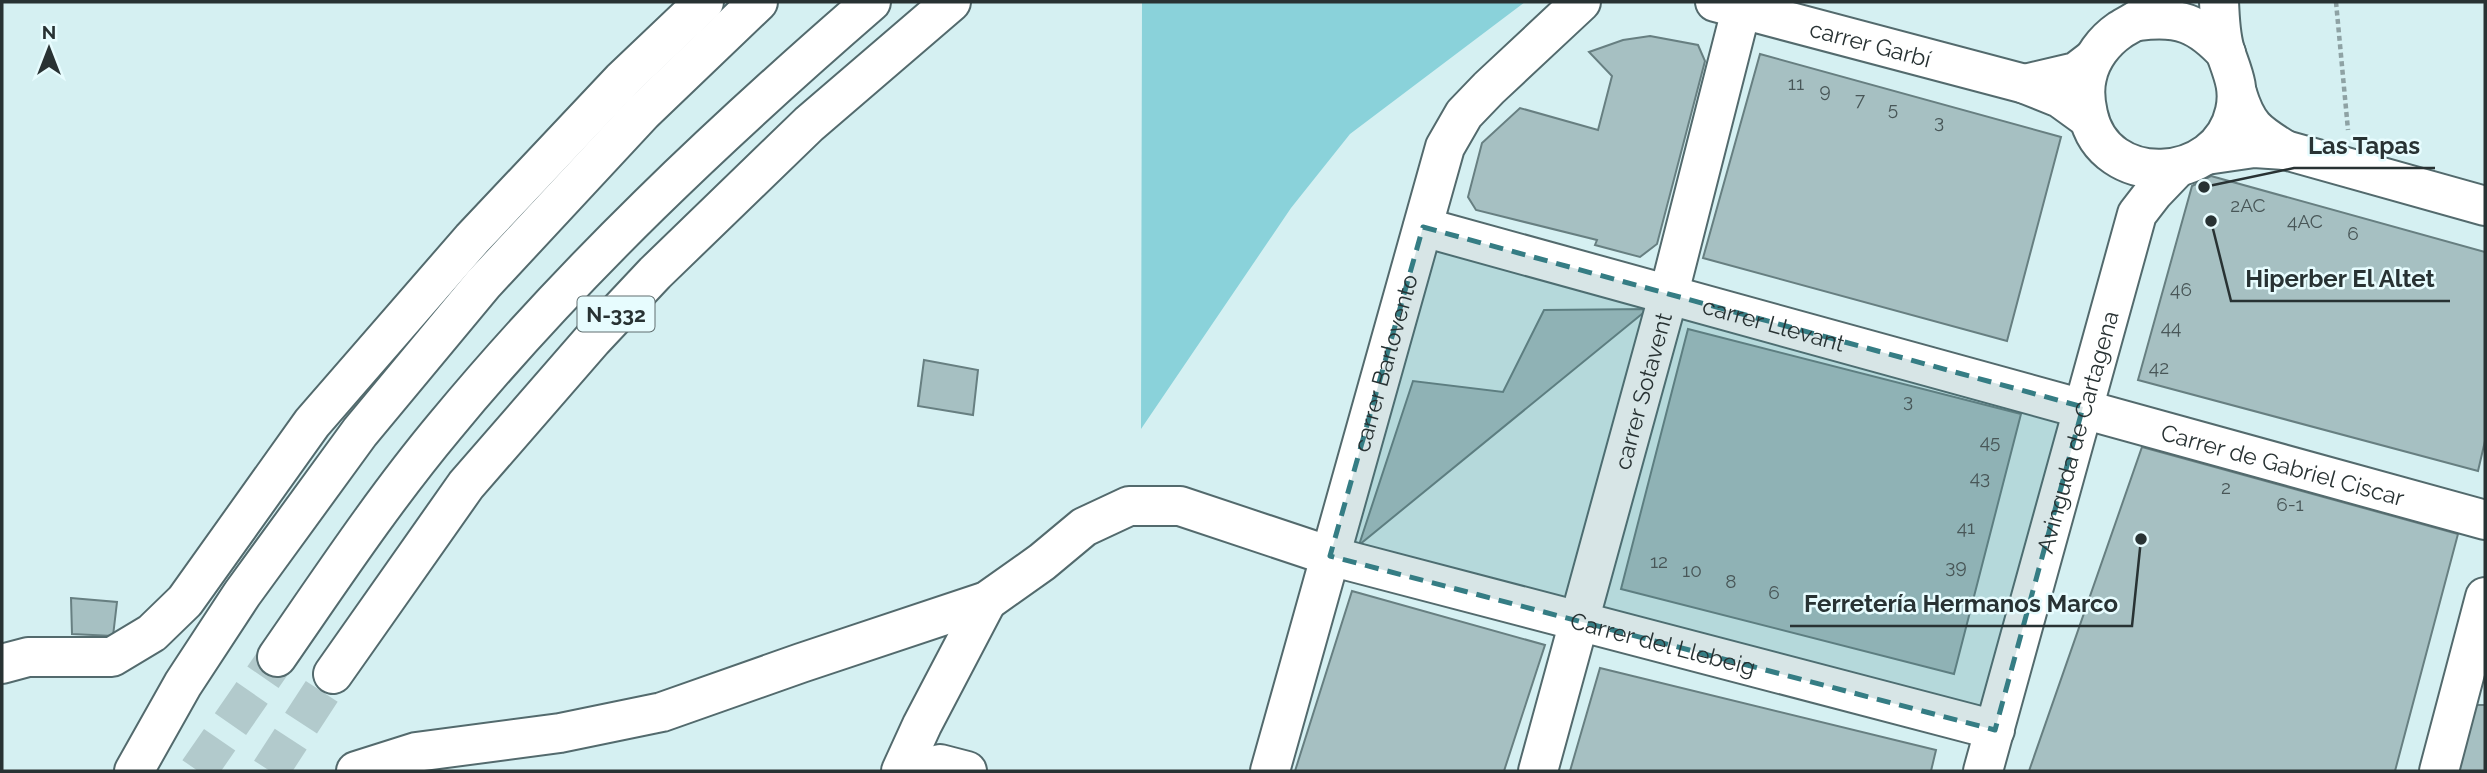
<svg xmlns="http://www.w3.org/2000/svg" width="2487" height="773" font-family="Raleway,sans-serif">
	<rect width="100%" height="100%" fill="#d5f0f2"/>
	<path fill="#8ad2da" d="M1142,2H1525L1350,134L1291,208L1141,429Z"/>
	<path fill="#a6c0c2" stroke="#677f81" stroke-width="2" d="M1650,36L1698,45L1705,61L1657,244L1640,257L1595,245L1597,240L1476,210L1468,197L1482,143L1520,108L1598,130L1612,76L1589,52L1623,40Z
		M1760,54L2061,137L2007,341L1703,258Z
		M2211,176L2485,252V441L2478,471L2138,380L2192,186Z
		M1648,309L1359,545L1413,381L1503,392L1544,310Z
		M1688,329L2021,414L1954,674L1621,589Z
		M924,360L978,370L973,415L918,406Z
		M2142,447L2458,534L2395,771H2029Z
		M1352,591L1545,645L1504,771H1295Z
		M71,598L117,602L113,636L72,634Z
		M1600,668L1936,750L1931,771H1570Z
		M2468,705H2485V771H2452Z"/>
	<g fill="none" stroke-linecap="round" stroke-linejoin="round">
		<path stroke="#b2cacc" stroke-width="38" stroke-dasharray="38 19" stroke-linecap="butt" d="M198,771L277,657
			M270,771L333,674"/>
		<defs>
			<g id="minor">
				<path id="s1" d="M1715,2L2025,84"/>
				<path d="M2089,119L2060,98L2025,84L2076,72L2093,59"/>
				<path d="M2285,150L2485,206"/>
				<path d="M2206,155L2254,148L2285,150C2256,132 2247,126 2237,93"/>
				<path id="s2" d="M1423,227L2485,520"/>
				<path d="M2,664L28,657H112L152,633L185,601L312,423L472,239L622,80L704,2"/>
				<path d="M940,764L967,771"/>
				<path id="s3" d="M356,771L416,752L560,733L662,712L801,663L987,601L1042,562L1084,527L1129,506H1180L1330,556L1995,730"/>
				<path d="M901,771L922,725L987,601"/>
				<path id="s4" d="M1270,771L1445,147L1464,114L1489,88L1581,2"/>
				<path id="s5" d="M1538,771L1669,293L1741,10"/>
				<path d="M2439,771L2485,597"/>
			</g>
			<g id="secondary">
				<path d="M2157,2C2147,17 2134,21 2120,30C2104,41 2091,58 2087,77C2084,89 2085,101 2088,114C2104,190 2219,185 2235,111C2240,89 2233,74 2226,54C2220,37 2220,19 2219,2"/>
				<path d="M2139,21C2179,16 2198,23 2226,53"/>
				<path id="s6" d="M1983,771L2137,214L2154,192L2177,168"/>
			</g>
			<path id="trunk" d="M277,657C331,579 384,499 445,426C573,271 720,133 871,2
				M333,674L466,485L593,339L655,273L809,124L951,2
				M134,771L183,684L242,594L360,432L483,284L643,112L758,2"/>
		</defs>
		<use href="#minor" stroke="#536a6d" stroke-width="42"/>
		<use href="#secondary" stroke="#536a6d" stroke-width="42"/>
		<use href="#trunk" stroke="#536a6d" stroke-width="42"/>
		<path stroke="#8ea2a4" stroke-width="4.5" stroke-dasharray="5 3.5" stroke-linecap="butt" d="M2336,2L2348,130"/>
		<use href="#minor" stroke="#fff" stroke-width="38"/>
		<use href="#secondary" stroke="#fff" stroke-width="38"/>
		<use href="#trunk" stroke="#fff" stroke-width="38"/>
	</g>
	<path fill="#357d84" fill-opacity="0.2" stroke="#357d84" stroke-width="5" stroke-dasharray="14 9" stroke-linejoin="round" d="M1423,227L2083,407L1995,730L1330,556Z"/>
	<g text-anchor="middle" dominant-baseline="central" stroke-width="5" stroke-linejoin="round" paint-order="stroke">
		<g font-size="19" fill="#485657">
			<text x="1796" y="83">11</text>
			<text x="1825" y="90">9</text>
			<text x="1860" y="99">7</text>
			<text x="1893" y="108">5</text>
			<text x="1939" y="121">3</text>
			<text x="2248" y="205">2AC</text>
			<text x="2305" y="221">4AC</text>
			<text x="2353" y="233">6</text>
			<text x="2181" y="289">46</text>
			<text x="2171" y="327">44</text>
			<text x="2159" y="367">42</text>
			<text x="1908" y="400">3</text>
			<text x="1990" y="441">45</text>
			<text x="1980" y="477">43</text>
			<text x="2226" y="487">2</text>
			<text x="2290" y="504">6-1</text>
			<text x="1966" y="527">41</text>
			<text x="1659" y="561">12</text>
			<text x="1956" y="566">39</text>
			<text x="1692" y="570">10</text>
			<text x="1731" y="581">8</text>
			<text x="1774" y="592">6</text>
		</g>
		<rect fill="#e7fcfe" stroke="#616f70" stroke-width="2" x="577.5" y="296.5" width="77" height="35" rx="5"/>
		<g font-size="21" font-weight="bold" fill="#283233">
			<text x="616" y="314">N-332</text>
		</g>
		<g font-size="23" fill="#283233" stroke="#e7fcfe">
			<text stroke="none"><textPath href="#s1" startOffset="161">carrer Garbí</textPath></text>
			<text stroke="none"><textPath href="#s2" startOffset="364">carrer Llevant</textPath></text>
			<text stroke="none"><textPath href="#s4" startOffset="424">carrer Barlovento</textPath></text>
			<text stroke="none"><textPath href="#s5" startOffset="394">carrer Sotavent</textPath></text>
			<text stroke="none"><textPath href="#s6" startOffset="352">Avinguda de Cartagena</textPath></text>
			<text stroke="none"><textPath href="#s2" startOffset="892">Carrer de Gabriel Ciscar</textPath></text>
			<text stroke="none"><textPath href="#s3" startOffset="1381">Carrer del Llebeig</textPath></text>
		</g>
	</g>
	<path fill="none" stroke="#283233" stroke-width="2.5" d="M2204 187L2294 168H2435M2211 221L2231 301H2450M2141 539L2132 626H1790"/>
	<g fill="#283233" stroke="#e7fcfe" stroke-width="2.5">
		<circle cx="2204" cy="187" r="7"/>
		<circle cx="2211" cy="221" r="7"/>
		<circle cx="2141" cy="539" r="7"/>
	</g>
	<g font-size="24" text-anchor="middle" font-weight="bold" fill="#283233" stroke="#e7fcfe" stroke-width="5" stroke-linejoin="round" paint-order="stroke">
		<text x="2364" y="154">Las Tapas</text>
		<text x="2340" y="287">Hiperber El Altet</text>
		<text x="1961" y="612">Ferretería Hermanos Marco</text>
	</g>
	<rect width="2487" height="773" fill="none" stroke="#283233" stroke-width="7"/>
	<g transform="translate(49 49)" stroke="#e7fcfe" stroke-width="5" paint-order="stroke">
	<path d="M0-5L12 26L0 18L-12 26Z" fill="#283233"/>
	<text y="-10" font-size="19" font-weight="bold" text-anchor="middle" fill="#283233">N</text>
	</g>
</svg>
